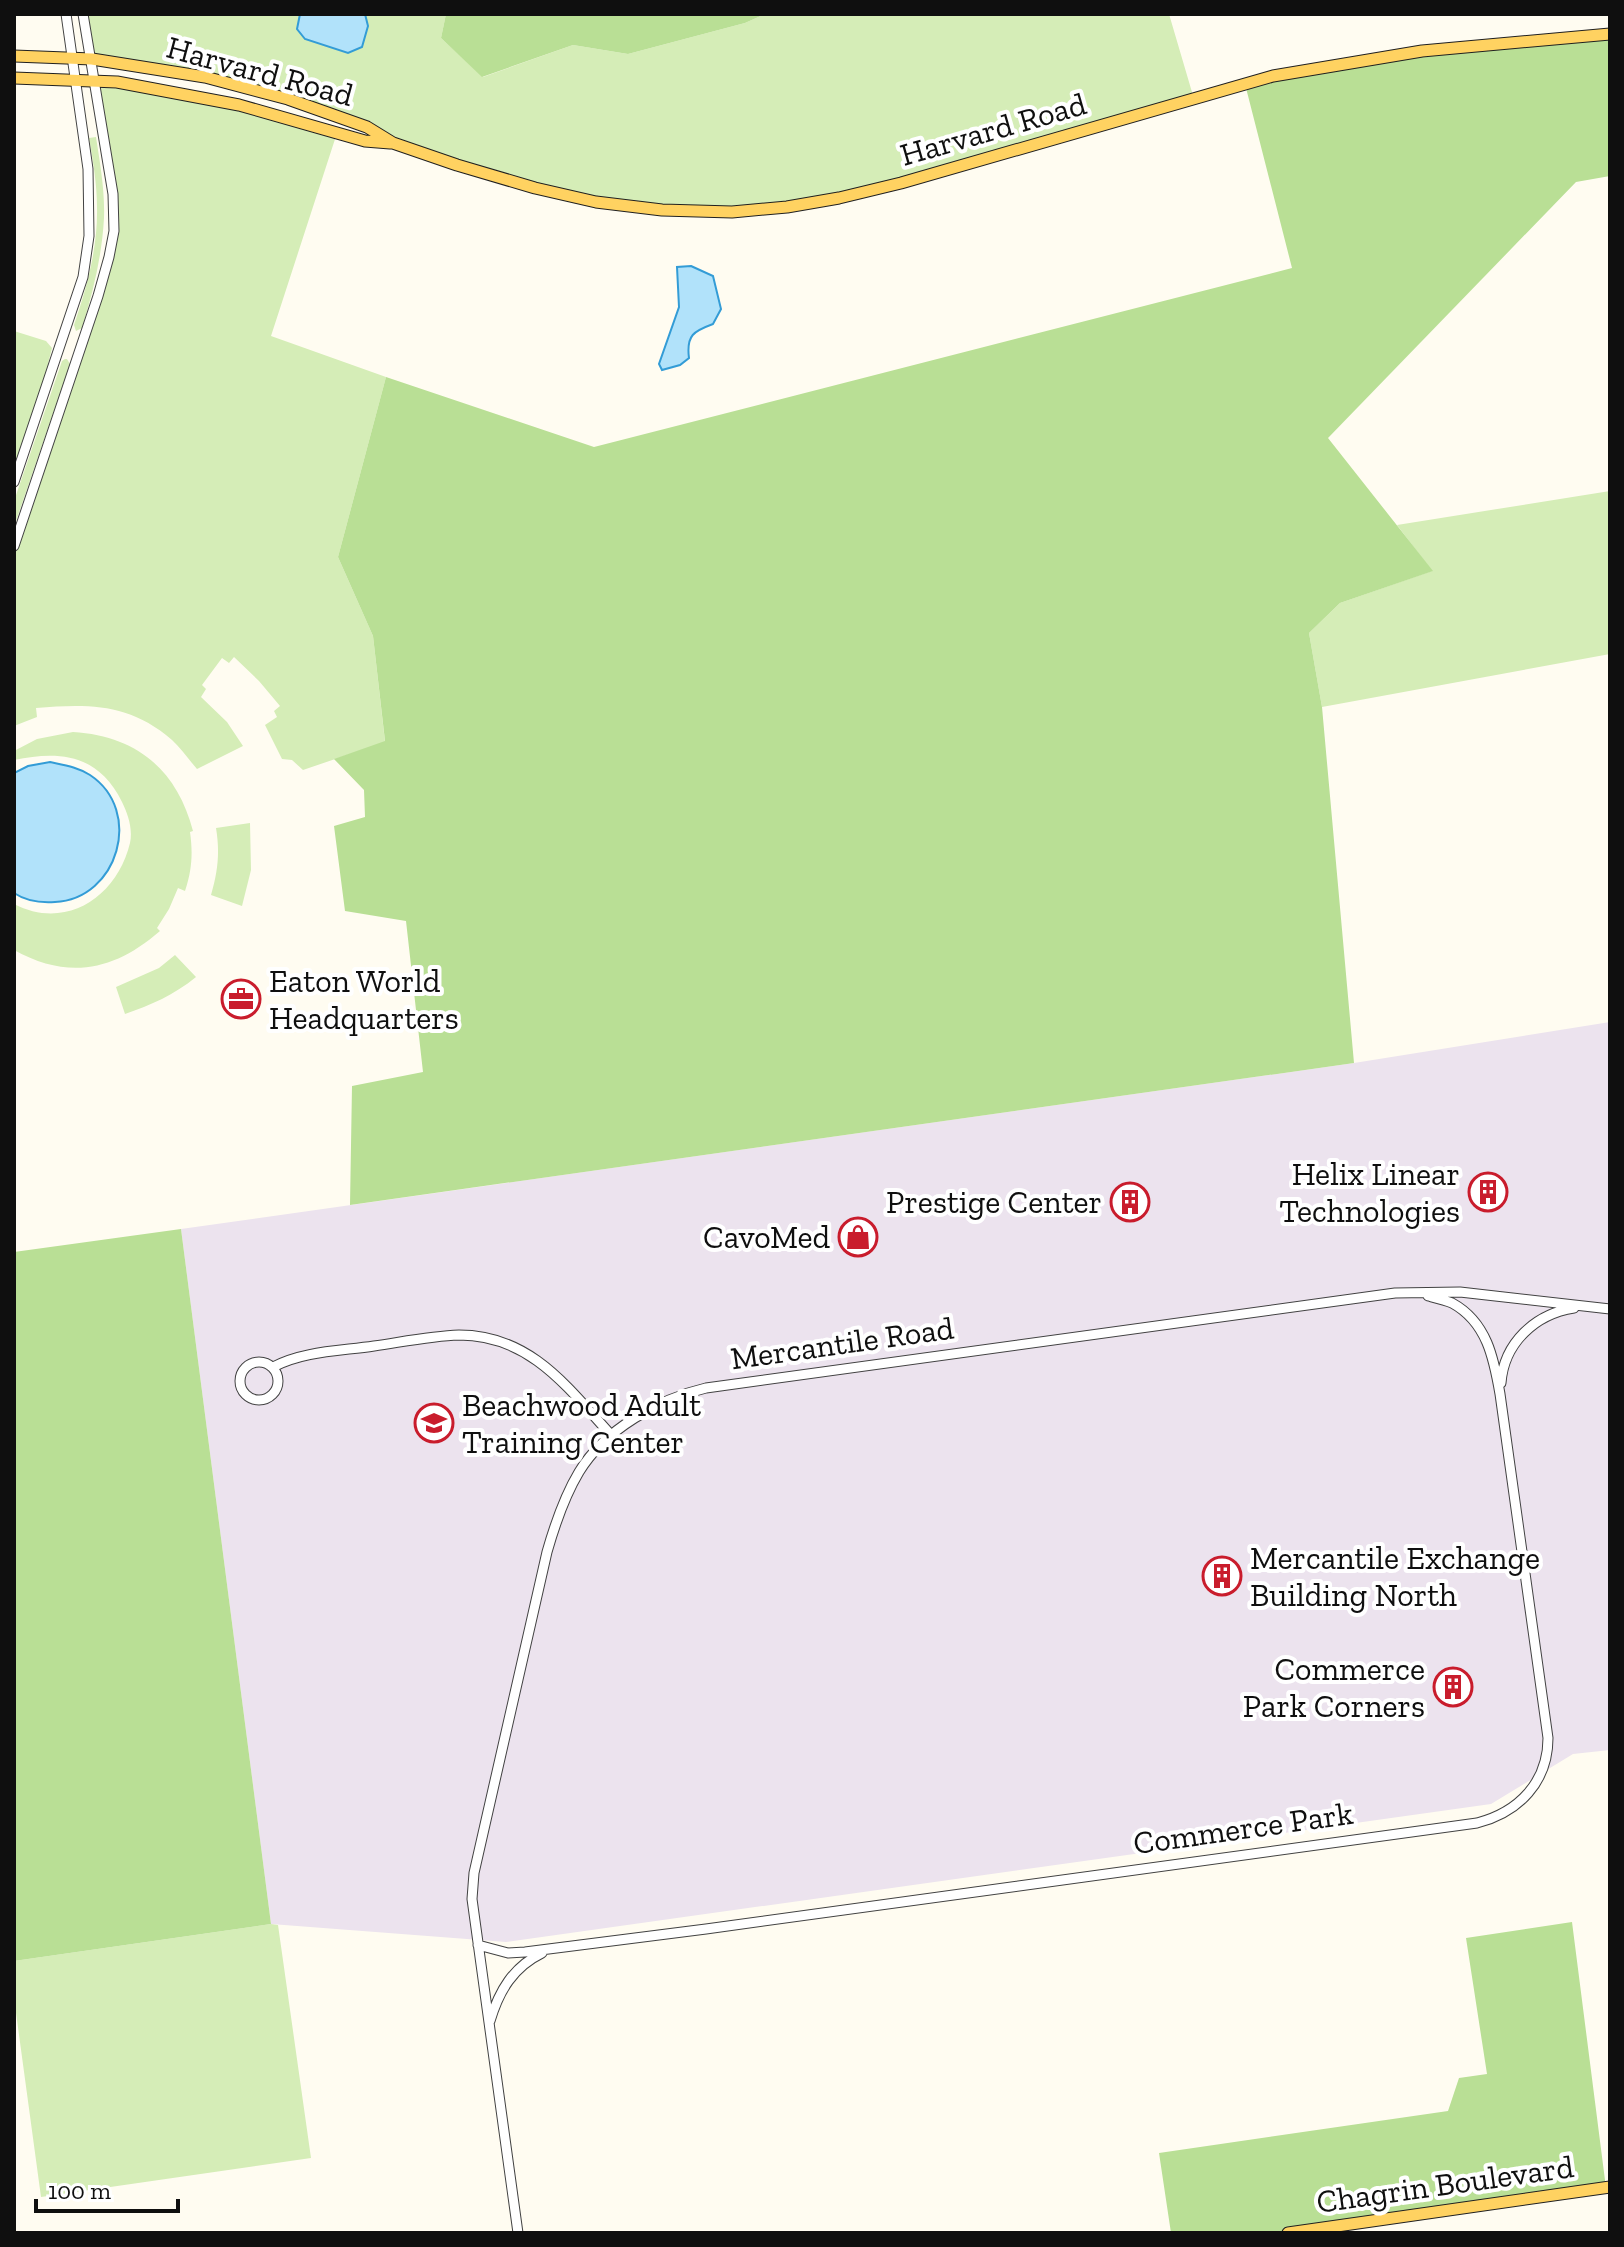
<svg xmlns="http://www.w3.org/2000/svg" width="1624" height="2247" font-family="'Zilla Slab',serif">
	<rect width="100%" height="100%" fill="#fffcf1"/>
	<path fill="#ece3ee" d="M1610,1022V1750L1573,1754L1491,1804L506,1942L271,1924L181,1229L1354,1063Z"/>
	<path fill="#d5edb7" d="M83,14H446L441,38L483,77L573,45L628,54L745,23L765,14H1169L1194,99L901,183L732,212L596,202L457,165L288,99L92,59Z
		M95,80L117,82L337,133L271,336L386,377L338,557L373,636L385,742L303,770L292,760L282,759L265,725L277,717L274,711L280,706L259,681L234,657L229,663L222,658L202,685L206,689L201,697L227,722L243,746L197,769C189,760 181,748 172,740C129,703 89,704 36,708L37,717L14,726V546L98,297L114,231Z
		M96,137C100,163 105,191 104,218C102,256 93,292 82,328L76,331L74,325C87,287 98,247 97,207C97,184 93,161 89,138Z
		M14,331L46,341L52,348L48,364L53,365L14,482Z
		M65,359H67L70,364L14,527V501L62,361Z
		M1610,491V654L1322,707L1309,633L1340,603L1432,571L1397,525Z
		M73,732C137,736 177,770 193,831L190,832C193,853 192,870 185,891L178,888L169,909L157,928L160,931C114,971 68,980 14,950V904C66,931 117,897 130,843C133,829 128,814 122,802C99,755 61,750 14,760V751L37,739Z
		M250,823L251,870L242,906L211,895C218,871 220,852 216,828Z
		M175,955L196,977C174,995 151,1005 125,1014L116,987L159,968Z
		M271,1924L278,1925L311,2158L41,2197L14,1998V1961Z"/>
	<path fill="#b9df95" d="M446,14H765L745,23L628,54L573,45L482,77L441,38Z
		M1610,35V176L1576,182L1328,438L1433,571L1340,603L1309,633L1322,707L1354,1063L350,1205L352,1086L423,1072L406,921L345,911L334,826L365,817L364,790L334,759L385,741L373,636L338,557L386,377L594,447L1292,268L1245,84L1422,51Z
		M181,1229L271,1924L14,1961V1252Z
		M1572,1922L1606,2188L1288,2233H1171L1159,2153L1448,2111L1459,2078L1487,2074L1466,1938Z"/>
	<path fill="#b1e2fa" stroke="#339cd6" stroke-width="2" d="M300,14H365L368,26L362,47L348,53L305,39L297,29Z
		M691,266L713,276L721,309L713,324C694,331 686,335 689,358L680,365L662,370L659,364L679,307L677,267Z
		M50,762C64,765 78,767 90,775C144,811 118,899 55,902C41,903 26,901 14,893V773L28,766Z"/>
	<g fill="none" stroke-linecap="round" stroke-linejoin="round">
		<defs>
			<path id="minor" d="M14,482L83,277L89,236L88,169L66,14
				M14,546L98,296L109,257L114,231L113,194L83,14
				M240 1381a19 19 0 1 1 38 0a19 19 0 1 1-38 0Z
				M273,1367C303,1351 340,1351 374,1346C402,1342 431,1336 459,1335C531,1335 568,1388 612,1436
				M1501,1383C1504,1343 1535,1314 1574,1308
				M478,1945L508,1953L525,1952L706,1929L1477,1823C1519,1812 1548,1782 1548,1738L1500,1394C1494,1359 1487,1322 1452,1303C1445,1300 1436,1298 1428,1296
				M490,2021C499,1991 513,1967 542,1953
				M518,2233L472,1899L474,1873L547,1552C555,1524 564,1497 579,1472C605,1429 659,1399 706,1388L1395,1293L1460,1292L1610,1309"/>
			<path id="major" d="M14,56L92,59L205,77L288,99L367,127L393,143L457,165L535,188L596,202L662,210L732,212L787,207L839,198L901,183L1273,76L1422,51L1610,34
				M14,78L117,82L239,105L365,141L390,143
				M1288,2233L1610,2187"/>
		</defs>
		<use href="#minor" stroke="#424242" stroke-width="11"/>
		<use href="#major" stroke="#202020" stroke-width="13"/>
		<use href="#minor" stroke="#fff" stroke-width="9"/>
		<use href="#major" stroke="#ffd261" stroke-width="11"/>
	</g>
	<defs>
		<symbol id="office-ring" viewBox="-11 -11 22 22"><circle r="9.5" fill="#fff" stroke="#c91c2c" stroke-width="1.5"/><path d="M-6-3h4V-5.5h4V-3h4V5H-6ZM-1-4.5V-3h2v-1.5ZM-6 0V1H6V0Z" fill="#c91c2c"/></symbol>
		<symbol id="building-ring" viewBox="-11 -11 22 22"><circle r="9.5" fill="#fff" stroke="#c91c2c" stroke-width="1.5"/><path d="M-4-6H4V6H1V3H-1V6H-4ZM-2.5-4.3h1.7v1.8h-1.7ZM.8-4.3h1.7v1.8H.8ZM-2.5-1h1.7V.8h-1.7ZM.8-1h1.7V.8H.8Z" fill="#c91c2c"/></symbol>
		<symbol id="shop-ring" viewBox="-11 -11 22 22"><circle r="9.5" fill="#fff" stroke="#c91c2c" stroke-width="1.5"/><path d="M-5-2.5h2.3a2.7 3.5 0 0 1 5.4 0H5L5.5 6h-11ZM-1.5-2.5h3a1.5 2.3 0 0 0-3 0Z" fill="#c91c2c"/></symbol>
		<symbol id="school-ring" viewBox="-11 -11 22 22"><circle r="9.5" fill="#fff" stroke="#c91c2c" stroke-width="1.5"/><path d="M0-5L7-2L0 1L-7-2ZM-4 1L0 2.5L4 1V4Q0 6-4 4Z" fill="#c91c2c"/></symbol>
	</defs>
	<g fill-rule="evenodd">
		<use href="#office-ring" x="219" y="977" width="44" height="44"/>
		<use href="#building-ring" x="1466" y="1170" width="44" height="44"/>
		<use href="#building-ring" x="1108" y="1180" width="44" height="44"/>
		<use href="#shop-ring" x="836" y="1215" width="44" height="44"/>
		<use href="#school-ring" x="412" y="1401" width="44" height="44"/>
		<use href="#building-ring" x="1200" y="1554" width="44" height="44"/>
		<use href="#building-ring" x="1431" y="1665" width="44" height="44"/>
	</g>
	<g text-anchor="middle" dominant-baseline="central" stroke-width="8" stroke-linejoin="round" paint-order="stroke">
		<g font-size="32" fill="#0f0f0f" stroke="#fff">
			<text transform="translate(260 71) rotate(15)">Harvard Road</text>
			<text transform="translate(993 129) rotate(-16)">Harvard Road</text>
			<text transform="translate(842 1343) rotate(-8)">Mercantile Road</text>
			<text transform="translate(1243 1828) rotate(-8)">Commerce Park</text>
			<text transform="translate(1445 2184) rotate(-8)">Chagrin Boulevard</text>
		</g>
		<g font-size="32" fill="#0f0f0f" stroke="#fff" text-anchor="end">
			<text x="269" y="981" text-anchor="start">Eaton World<tspan x="269" dy="37">Headquarters</tspan></text>
			<text x="1460" y="1174">Helix Linear<tspan x="1460" dy="37">Technologies</tspan></text>
			<text x="1102" y="1202">Prestige Center</text>
			<text x="830" y="1237">CavoMed</text>
			<text x="462" y="1405" text-anchor="start">Beachwood Adult<tspan x="462" dy="37">Training Center</tspan></text>
			<text x="1250" y="1558" text-anchor="start">Mercantile Exchange<tspan x="1250" dy="37">Building North</tspan></text>
			<text x="1425" y="1669">Commerce<tspan x="1425" dy="37">Park Corners</tspan></text>
		</g>
	</g>
	<rect width="1624" height="2247" fill="none" stroke="#0f0f0f" stroke-width="32"/>
	<path d="M36 2199v12h142v-12" fill="none" stroke="#0f0f0f" stroke-width="4"/>
	<text x="48" y="2199" font-size="24" fill="#0f0f0f" stroke="#ffffff" stroke-width="6" paint-order="stroke">100 m</text>
</svg>
